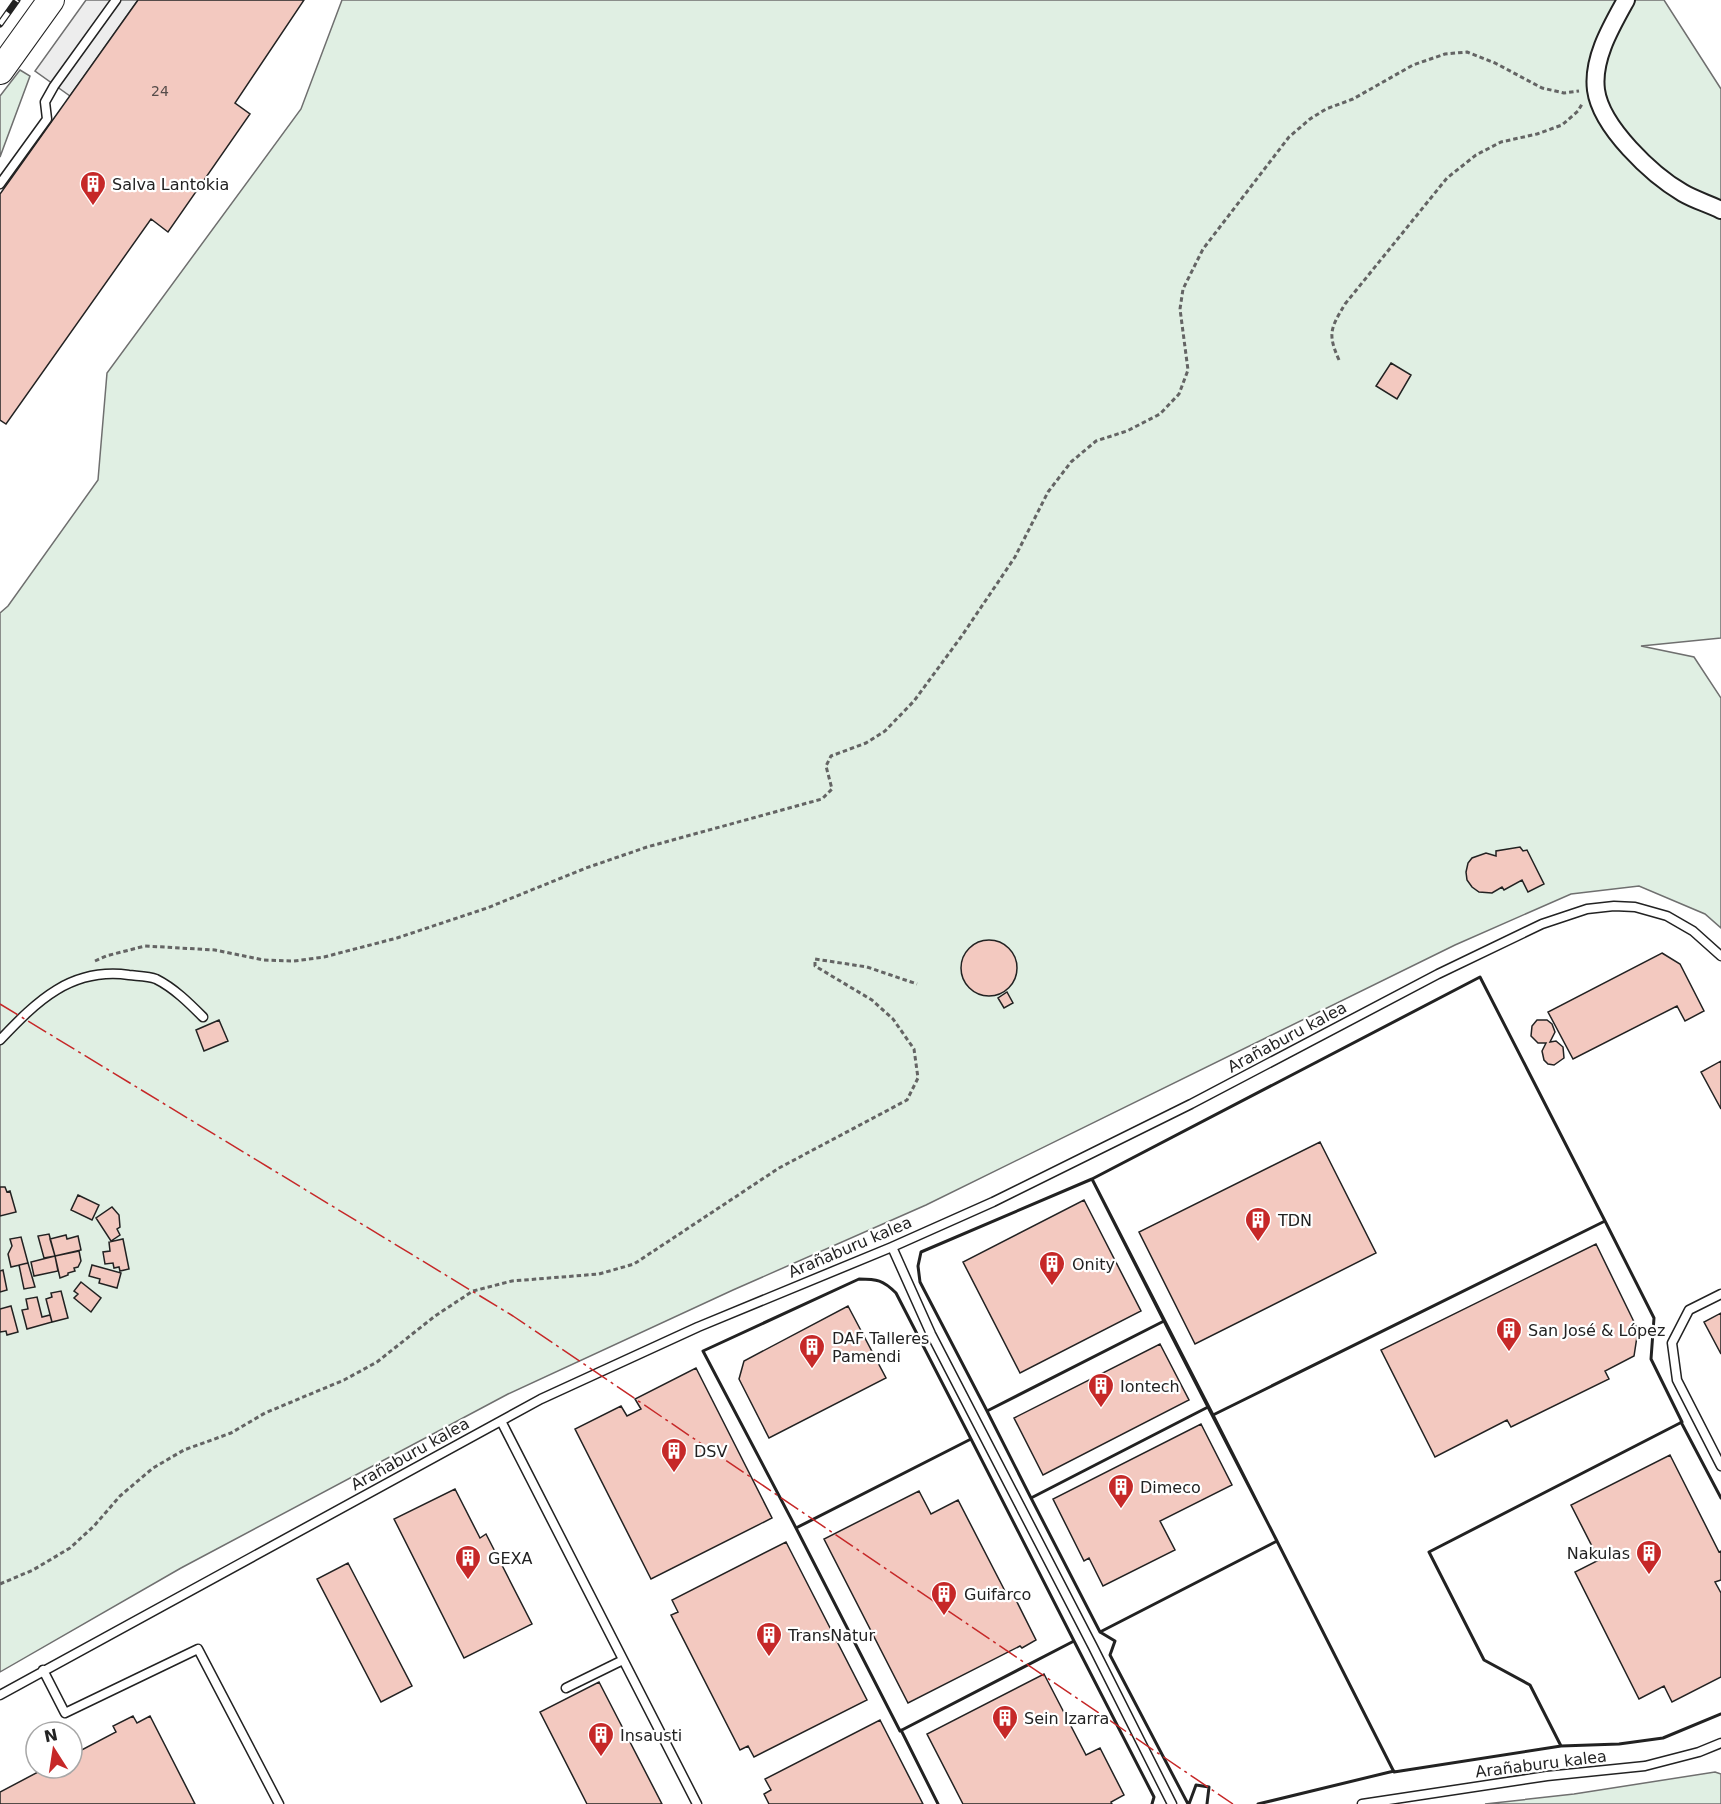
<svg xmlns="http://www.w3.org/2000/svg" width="1721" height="1804" font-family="'DejaVu Sans',sans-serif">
	<rect width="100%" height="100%" fill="#fff"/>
	<path fill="#e0efe3" stroke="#6f6f6f" stroke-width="1.5" d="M342,0H1664L1721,89V638L1641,646L1694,657L1721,698V928L1705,914L1639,886L1571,894L1455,945L926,1205L733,1290L508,1394L181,1568L0,1672V613L8,606L98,480L107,373L301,109Z
		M20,70L30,76L0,157V96Z
		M1715,1772L1721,1774V1804H1485L1574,1794Z"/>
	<path fill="#ededed" stroke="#6f6f6f" stroke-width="1.5" d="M86,0H138L70,96L35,71Z"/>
	<path fill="#f3c9c0" stroke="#222" stroke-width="1.5" d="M138,0H304L235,103L250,114L168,232L151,219L6,424L0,420V194Z
		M1391,363L1411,375L1397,399L1376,386Z
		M1520,847L1523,851L1527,850L1544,884L1528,892L1522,880L1504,890L1502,887L1492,893L1479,892L1472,887L1467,880L1466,872L1468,863L1472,858L1486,853L1496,856V851Z
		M961 968a28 28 0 1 1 56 0a28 28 0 1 1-56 0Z
		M1662,953L1680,964L1704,1011L1685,1021L1677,1006L1573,1059L1548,1012Z
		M1007,992L1013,1003L1004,1008L998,998Z
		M219,1020L228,1041L204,1051L196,1030Z
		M1537,1020H1547L1552,1024L1555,1032L1550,1042L1556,1041L1563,1047L1564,1058L1554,1065L1548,1064L1544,1060L1542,1051L1546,1043H1538L1531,1036L1532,1026Z
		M1721,1061V1109L1701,1072Z
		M1320,1142L1376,1253L1195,1344L1139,1232Z
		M0,1187H5L7,1192L10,1191L16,1212L0,1216Z
		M78,1195L99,1205L92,1220L71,1210Z
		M1084,1200L1141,1311L1020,1373L963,1262Z
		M112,1207L119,1215L120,1227L117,1229L120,1235L111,1241L96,1218Z
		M49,1234L55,1256L44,1258L38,1236Z
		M66,1235L67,1239L78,1236L81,1250L55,1256L50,1239Z
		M21,1237L28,1263L11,1267L8,1254L12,1246L10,1239Z
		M123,1239L129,1269L120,1271L119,1267L114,1268L113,1263L105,1264L103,1252L110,1251L109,1242Z
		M1596,1244L1638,1330L1634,1356L1605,1371L1609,1379L1511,1427L1507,1420L1435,1457L1381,1350Z
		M79,1251L81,1261L78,1267L74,1268L75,1271L68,1273V1275L60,1278L55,1256Z
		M55,1256L58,1271L34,1276L31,1262Z
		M28,1263L35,1287L24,1289L19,1265Z
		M92,1265L121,1273L117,1288L99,1283L100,1279L89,1276Z
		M3,1270L7,1290L0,1292V1271Z
		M81,1282L101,1298L91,1312L74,1298L78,1294L74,1291Z
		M61,1291L68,1318L52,1322L46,1299L52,1297L51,1293Z
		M37,1297L42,1317L50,1315L52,1322L27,1329L22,1310L28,1309L26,1299Z
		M11,1306L18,1332L7,1335L6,1331L0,1332V1309Z
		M848,1306L886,1378L769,1438L739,1379L744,1361Z
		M1721,1313V1354L1704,1322Z
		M1160,1344L1189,1400L1043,1475L1014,1418Z
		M696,1368L772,1518L651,1579L575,1429L621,1406L627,1416L641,1409L635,1399Z
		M1201,1424L1232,1485L1160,1521L1175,1550L1103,1586L1089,1558L1084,1561L1053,1499Z
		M1670,1455L1719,1552L1721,1551V1580L1715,1582L1721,1593V1677L1672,1702L1664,1686L1639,1699L1575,1572L1599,1560L1571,1505Z
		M455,1489L480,1538L486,1534L532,1624L464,1658L394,1519Z
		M919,1491L931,1514L958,1500L1006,1593L1011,1590L1036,1640L1022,1648L1020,1646L908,1703L824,1539Z
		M786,1542L867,1700L754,1757L748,1746L740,1750L671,1615L678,1612L672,1600Z
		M348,1563L412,1686L381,1702L317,1579Z
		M1044,1674L1086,1755L1100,1748L1124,1795L1111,1802L1112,1804H963L927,1734Z
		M599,1682L662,1804H587L540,1712Z
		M133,1716L137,1723L150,1716L195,1804H0V1792L42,1770L41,1768H72V1746L76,1753L116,1732L113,1726Z
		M880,1720L923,1804H769L764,1794L771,1790L765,1779Z"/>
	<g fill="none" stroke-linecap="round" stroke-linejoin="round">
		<defs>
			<path id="lane" d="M0,184L47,119L45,102L54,86L116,0
				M0,1040C37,1001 71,967 129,975C138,976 149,976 156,979C174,988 189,1003 203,1017
				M892,1247L931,1334L1093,1647L1172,1804
				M1721,1294L1689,1310L1672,1343L1677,1380L1721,1466
				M501,1421L697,1804
				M43,1670L65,1713L198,1649L279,1804
				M566,1688L623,1660
				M0,1695L541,1399L698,1327L892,1247L993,1202L1191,1104L1438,974L1542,924L1587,909L1614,906L1635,907L1667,916L1693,931L1721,956
				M1362,1804L1547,1776L1645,1766L1699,1752L1721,1743"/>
			<path id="street" d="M1626,0C1611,27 1592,59 1596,90C1601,127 1652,175 1683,193C1695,200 1709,204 1721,210"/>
			<path id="primary" d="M0,71L51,0"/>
		</defs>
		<use href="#lane" stroke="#222" stroke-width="11"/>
		<use href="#street" stroke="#222" stroke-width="20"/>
		<use href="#primary" stroke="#222" stroke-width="28"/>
		<path stroke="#646464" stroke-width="3" stroke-dasharray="4.5 3" stroke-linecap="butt" d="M1339,360C1327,333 1331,328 1345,304L1447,178L1476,155L1501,142L1537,134L1562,125L1578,111L1582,104
			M95,961L106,956L145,946L215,950L264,960L294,961L324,957L397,938L487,908L586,868L647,847L822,799L832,789L826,766L831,756L866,743L885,731L914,701L961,637L1015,557L1048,492L1071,462L1096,441L1127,431L1160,414L1179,394L1188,370L1180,309L1183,289L1203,249L1289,137L1310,119L1326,109L1353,99L1413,65L1445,54L1467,52L1495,63L1542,88L1564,93L1579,91
			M0,1584L33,1570L70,1548L94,1526L120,1496L153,1468L184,1450L231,1433L265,1413L344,1380L377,1362L435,1316L473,1291L512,1281L599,1274L634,1264L779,1168L907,1100L918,1078L914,1049L893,1019L872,1000L815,966V959L867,967L917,984"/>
		<use href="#lane" stroke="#fff" stroke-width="8"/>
		<use href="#street" stroke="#fff" stroke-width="16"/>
		<use href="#primary" stroke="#fff" stroke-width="26"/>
		<defs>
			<path id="rail" d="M0,24L17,0"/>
		</defs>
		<use href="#rail" stroke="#222" stroke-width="7"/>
		<use href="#rail" stroke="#fff" stroke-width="4.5" stroke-dasharray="14" stroke-linecap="butt"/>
		<path stroke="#222" stroke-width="3" d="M1092,1179L1164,1321L987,1411L920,1282L918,1266L921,1252L1092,1179L1480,977L1605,1221L1213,1415L1092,1179
			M1605,1221L1654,1318L1651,1359L1682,1422L1429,1552L1484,1660L1530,1685L1561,1746L1394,1772L1213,1415Z
			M859,1279C877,1279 883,1280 896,1293L971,1439L796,1528L703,1351Z
			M1164,1321L1208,1407L1031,1498L987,1411Z
			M1208,1407L1277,1541L1100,1632L1031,1498Z
			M1681,1422L1721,1498
			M971,1439L1074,1641L900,1731L796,1528Z
			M1072,1642L1074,1641L1154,1797L1152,1804
			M901,1730L938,1804
			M1560,1744L1561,1746L1619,1744L1663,1738L1721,1714
			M1188,1804L1110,1655L1115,1641L1100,1632L1277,1541
			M1189,1804L1196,1785L1209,1787L1207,1804
			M1258,1804L1394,1771"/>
		<path stroke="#c62828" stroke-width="1.5" stroke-dasharray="21 4.5 3 4.5" stroke-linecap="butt" d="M0,1004L513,1316L1233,1804"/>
	</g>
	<defs>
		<symbol id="building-pin" viewBox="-11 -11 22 30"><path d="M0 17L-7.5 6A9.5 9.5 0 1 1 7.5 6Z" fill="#c62828" stroke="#fff"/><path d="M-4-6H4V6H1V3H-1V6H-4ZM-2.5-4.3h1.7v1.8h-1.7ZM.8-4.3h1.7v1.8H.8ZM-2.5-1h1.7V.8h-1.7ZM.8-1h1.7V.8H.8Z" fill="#fff"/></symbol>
	</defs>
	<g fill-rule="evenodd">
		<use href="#building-pin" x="78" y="169" width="30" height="40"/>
		<use href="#building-pin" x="1243" y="1205" width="30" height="40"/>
		<use href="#building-pin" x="1037" y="1249" width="30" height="40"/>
		<use href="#building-pin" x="1494" y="1315" width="30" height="40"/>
		<use href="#building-pin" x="797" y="1332" width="30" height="40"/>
		<use href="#building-pin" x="1086" y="1371" width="30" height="40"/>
		<use href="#building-pin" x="659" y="1436" width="30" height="40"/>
		<use href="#building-pin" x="1106" y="1472" width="30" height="40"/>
		<use href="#building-pin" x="1634" y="1538" width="30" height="40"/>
		<use href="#building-pin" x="453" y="1543" width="30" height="40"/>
		<use href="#building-pin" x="929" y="1579" width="30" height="40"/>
		<use href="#building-pin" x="754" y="1620" width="30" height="40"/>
		<use href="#building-pin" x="990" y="1703" width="30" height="40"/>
		<use href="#building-pin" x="586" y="1720" width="30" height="40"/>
	</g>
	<g text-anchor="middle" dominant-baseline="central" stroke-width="4.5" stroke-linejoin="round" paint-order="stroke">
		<g font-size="14" fill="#564c4a">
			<text x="160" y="91">24</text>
		</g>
		<g font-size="16" fill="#222" stroke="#fff" text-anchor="start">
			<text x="112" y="184">Salva Lantokia</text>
			<text x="1278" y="1220">TDN</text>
			<text x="1072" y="1264">Onity</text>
			<text x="1528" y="1330">San José &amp; López</text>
			<text x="832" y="1338">DAF Talleres<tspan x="832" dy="18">Pamendi</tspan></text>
			<text x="1120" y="1386">Iontech</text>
			<text x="694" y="1451">DSV</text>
			<text x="1140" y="1487">Dimeco</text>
			<text x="1630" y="1553" text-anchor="end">Nakulas</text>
			<text x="488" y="1558">GEXA</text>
			<text x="964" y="1594">Guifarco</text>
			<text x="788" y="1635">TransNatur</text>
			<text x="1024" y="1718">Sein Izarra</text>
			<text x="620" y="1735">Insausti</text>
		</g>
		<g font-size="16" fill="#222" stroke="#fff">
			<text transform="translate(1287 1037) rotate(-28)">Arañaburu kalea</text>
			<text transform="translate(850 1247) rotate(-23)">Arañaburu kalea</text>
			<text transform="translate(410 1454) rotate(-29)">Arañaburu kalea</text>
			<text transform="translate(1541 1764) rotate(-7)">Arañaburu kalea</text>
		</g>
	</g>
	<g transform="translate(54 1750) rotate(348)"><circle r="28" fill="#ffffff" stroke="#a7a7a7" stroke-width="1.5"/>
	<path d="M0-4.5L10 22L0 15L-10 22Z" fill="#c62828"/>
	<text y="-9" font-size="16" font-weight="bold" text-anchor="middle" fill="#222222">N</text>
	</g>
</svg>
